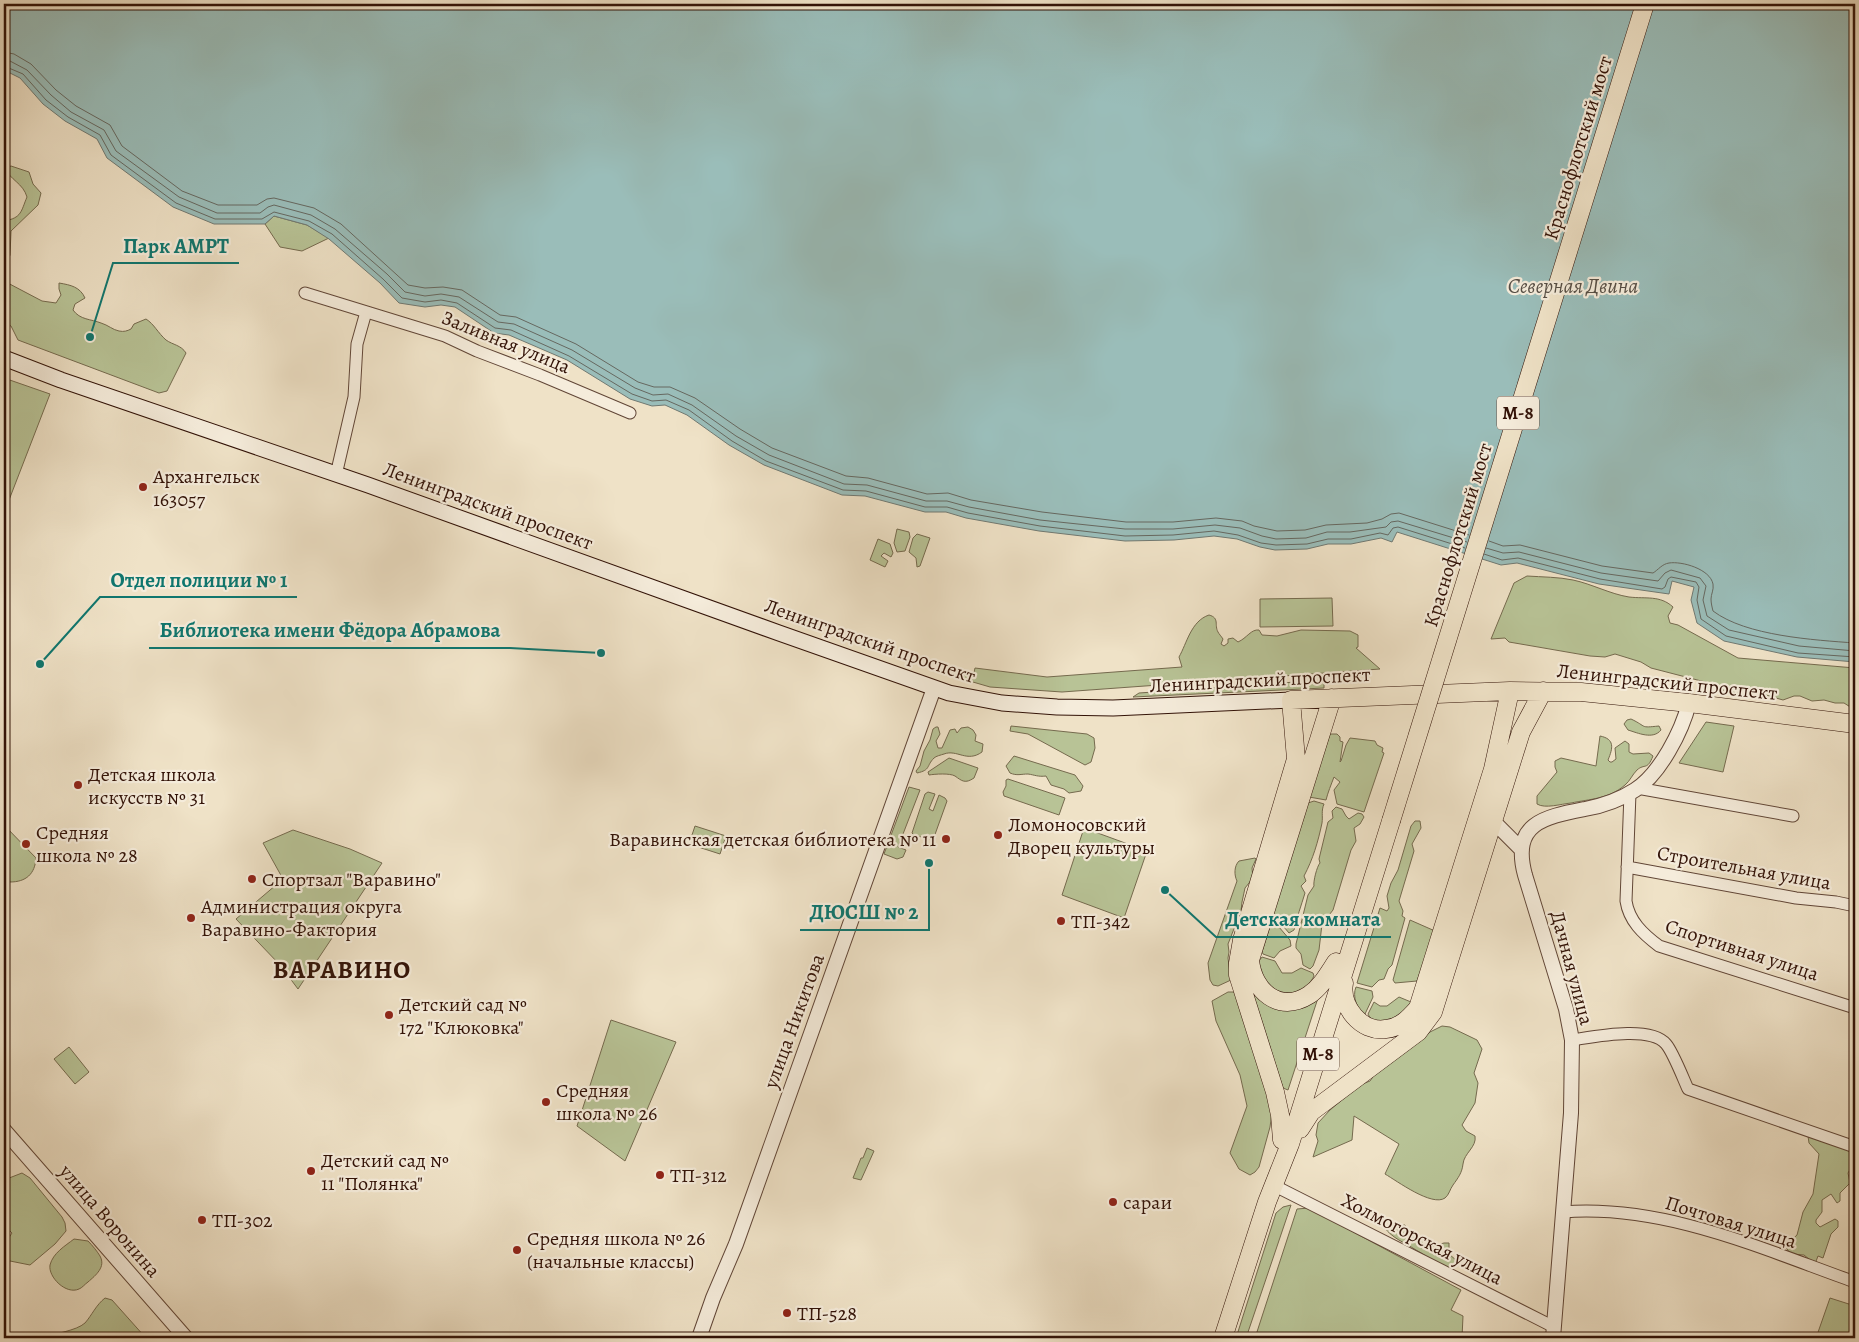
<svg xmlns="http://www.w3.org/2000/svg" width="1859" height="1342" font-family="Alegreya,serif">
	<rect width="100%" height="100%" fill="#efe2c7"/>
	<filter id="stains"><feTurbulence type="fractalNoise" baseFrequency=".004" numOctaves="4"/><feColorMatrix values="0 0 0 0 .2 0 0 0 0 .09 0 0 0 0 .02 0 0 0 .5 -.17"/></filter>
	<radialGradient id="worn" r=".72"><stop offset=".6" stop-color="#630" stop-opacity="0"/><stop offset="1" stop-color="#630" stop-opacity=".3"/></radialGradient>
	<path fill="#b8c396" stroke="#756a4e" d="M11,166L29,172L33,184L41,193L38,205L11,231L10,255L6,266H4V221C22,218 21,211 27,197C23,183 10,180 5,168Z
		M274,216L307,225L329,238L302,251L280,247L265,224Z
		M4,281L42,301L56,303L61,295L59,289V283C71,285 80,287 85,298L75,304L73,310C80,320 91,319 101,323C108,325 113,330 119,331C124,332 127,331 131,329L134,324L146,319C154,324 158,333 166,340C173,345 181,345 186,353L167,391L159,393L18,340L11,326L4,323Z
		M4,378L50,394L4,513Z
		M897,529L909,532L910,537L905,551L897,552L894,543Z
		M917,534L930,538L920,566L917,567L916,558L909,552L913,538Z
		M878,539L890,544L893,553L891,557L884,553L881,556L888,561L885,567L870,560Z
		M1527,576C1542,577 1559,577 1573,580C1592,584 1610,594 1629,597C1646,599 1660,595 1673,607L1668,616L1670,623L1678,625L1738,658L1855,668V710L1844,703H1835L1824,700L1812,701L1800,696H1794L1783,700L1762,694L1727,692L1709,683L1651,668L1641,662L1615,654L1605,657L1590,656L1509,642L1505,638L1491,639L1514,583Z
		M1332,598L1333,626L1260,627V599Z
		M1209,615C1220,618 1214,625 1218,632C1219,634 1221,636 1223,639L1221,644L1224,646L1228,643V639L1233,638L1238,642C1247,638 1251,629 1259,630L1262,635L1277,636L1301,630L1350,631L1358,635V647L1356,648L1380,669L1062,692L990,687L949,675L950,670L973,677L975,668L1047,677L1182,667L1179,657C1187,643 1191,621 1209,615Z
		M1324,680V688L1133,697L1139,693Z
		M1631,719C1648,727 1639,728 1659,726L1661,730C1653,740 1638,733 1628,730L1624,724L1627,720Z
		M1706,722L1734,726L1723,772L1679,763Z
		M1011,726L1087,734L1094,738L1095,748L1091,762L1085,765L1028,734L1010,731Z
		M936,727H938L940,734L936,741L938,748H942L950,730L955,729L957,733L961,728L968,727L973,730L976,735L975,741L983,744L982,752C967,763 957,749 944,754C941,755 936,756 934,758C926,766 931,770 917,773L916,771L920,766L924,751L930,740L933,729Z
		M1330,734H1337L1340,737V741L1343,742L1340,762L1341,761L1346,745L1350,738L1375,741L1377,745L1383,748L1382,752L1384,753L1364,812L1337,804L1334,790L1340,782L1334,777C1331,785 1328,792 1326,800L1309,797Z
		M1600,736C1615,739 1613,748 1608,760L1610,762H1612L1616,759L1615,748L1625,741L1629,744V752L1633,754L1649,753L1653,756C1647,771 1645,763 1637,770C1632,775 1630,781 1625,785C1609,799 1590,799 1571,803C1561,804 1545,809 1537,804V796L1557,772L1555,767V761L1561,758L1596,766Z
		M1014,756L1075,775L1083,786L1081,791L1069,793L1064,789L1051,785L1046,776C1038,777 1035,775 1028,774C1021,774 1017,776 1010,773L1006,766Z
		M949,758L978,768L974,778C965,784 962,781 955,776C950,773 935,774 929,775L928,772Z
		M1008,779L1065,798L1059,815L1004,796L1003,792L1006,786V780Z
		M909,787L920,790L898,847L906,850L903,857L897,859L884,854Z
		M928,792L935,794L929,809L933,811L939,795L945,798L947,801L933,840L914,835L912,833L925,794Z
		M1314,801L1324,804C1321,811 1323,816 1322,823C1318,842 1313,859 1304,876L1306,881L1301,886L1305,893C1301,906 1297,917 1294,930L1289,933L1273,914L1308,803Z
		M1336,807L1342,809L1346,816L1349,819L1358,813L1362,814L1364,817L1360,824L1354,828L1356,841L1351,850L1333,910L1322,924L1319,950L1313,966L1310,969L1303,965L1301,954L1296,948V944L1308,895L1314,886C1313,882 1317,866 1320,863L1319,859L1328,822L1333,818L1332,811Z
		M1415,821H1420L1421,828L1412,844L1414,851L1399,901L1403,911L1402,916L1405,918L1392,965L1388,969L1384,979L1379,980L1372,987L1357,983L1380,908L1387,911L1389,908L1387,896L1391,883L1398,870L1411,826Z
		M4,825L36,858C35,874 26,882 10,882L4,875Z
		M695,826L726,836L720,854L689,844Z
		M1084,828L1147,851L1124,918L1062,895Z
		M293,830L350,849L382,863L298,989L280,965L236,919L283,879L263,843Z
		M1255,858L1256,859L1252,868L1253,878L1245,888L1242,902L1241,911L1228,944L1229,952L1228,958L1231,980L1218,986L1213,985L1210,980L1208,963L1237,881C1234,875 1234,866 1239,861Z
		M1273,920L1290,940L1291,946L1280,951L1274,958L1263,954L1262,952L1271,923Z
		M1410,920L1435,931L1417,981L1395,983L1393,980Z
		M1262,957L1275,961L1282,973H1292L1301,968L1313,973L1314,976C1299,1006 1260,993 1259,961Z
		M1246,972L1257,993L1318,998L1288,1090L1283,1088Z
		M1356,987L1372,991L1373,997L1365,1014C1357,1010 1352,996 1356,987Z
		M1228,992H1236L1272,1112L1270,1127L1259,1167L1255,1172L1250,1175L1239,1169L1230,1153L1247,1106L1240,1075L1216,1021L1212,1001Z
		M1399,997L1411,1002L1409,1011C1398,1017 1375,1031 1368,1014L1374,1002L1380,1006H1387Z
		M611,1020L676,1042L625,1161L577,1126Z
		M1442,1026L1450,1027L1477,1040L1482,1049L1474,1073L1478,1083L1475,1103L1462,1125L1466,1131L1475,1136C1477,1147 1464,1153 1463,1164C1462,1173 1458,1178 1453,1185C1450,1189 1449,1195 1445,1198C1432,1207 1397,1181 1385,1174L1399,1144L1354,1116L1352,1140L1313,1157L1318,1141L1316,1135L1318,1123L1330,1110L1360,1085L1370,1081L1375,1074L1411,1048L1430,1032Z
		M69,1047L89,1072L75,1084L54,1059Z
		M1808,1136L1851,1150L1855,1161L1848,1173L1850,1183L1840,1193V1201L1837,1203L1831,1194L1822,1200V1212L1816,1220V1223L1820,1227L1835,1219L1838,1221V1227L1831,1234L1823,1258L1818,1256L1815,1264L1804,1255L1790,1254L1786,1247L1787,1244L1797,1235L1803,1212L1813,1194L1819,1154L1809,1143Z
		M867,1148L874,1151L861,1180L853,1178L861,1158H863Z
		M22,1173L30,1178L62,1217L65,1223L66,1231L55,1244L30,1265L10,1261L4,1264V1245L12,1233L4,1225V1180Z
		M1291,1205L1246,1338H1236L1276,1213L1283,1207Z
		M1309,1208L1461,1290L1451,1310L1463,1316L1462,1338H1255L1297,1209Z
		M1405,1225C1414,1236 1422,1238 1433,1246L1444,1243H1449V1254L1457,1261L1454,1267L1451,1269C1433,1264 1431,1258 1416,1250C1404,1242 1393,1239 1384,1227Z
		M74,1239L88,1241C92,1245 97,1251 100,1256C106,1267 96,1275 88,1282C85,1284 82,1288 79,1289C66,1295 48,1277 50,1265C53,1253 65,1246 74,1239Z
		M105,1298L112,1300L145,1337L43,1338C55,1333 76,1331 85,1323C92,1315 96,1305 105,1298Z
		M1830,1298L1855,1306V1338H1816Z"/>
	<path fill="#9abdb9" stroke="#707972" d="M4,4H1855V662L1797,657L1724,641L1697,623L1691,600L1694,587L1672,581L1669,594L1599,584L1517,563L1501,565L1397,532L1392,542L1381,538L1351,544H1328L1307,549L1275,550L1260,547L1237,539L1214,536L1174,540L1125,541L1039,531L966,518L946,512H925L865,496L842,495L764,465L729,445L687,415L665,405L652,406L630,399L567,360L509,335L494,333L455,307L441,305L425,307L399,303L380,283L329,239L307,225L274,216L265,224H214L173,207L107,158L97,139L65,121L43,104L20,78L4,70Z"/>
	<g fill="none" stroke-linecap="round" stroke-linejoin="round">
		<path stroke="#666860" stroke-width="1" d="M4,52L14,54L31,64L56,90L76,106L110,125L122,146L182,191L218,205H257L267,199L274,198L314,208L341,224L408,285L425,288L443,287L462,290L500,315L516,317L576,344L638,382L654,387H670L695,398L740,429L772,448L846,476L868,478L927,494L948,493L971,500L1042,512L1126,522H1173L1216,518L1242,521L1254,526L1277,531L1305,530L1326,525L1367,523L1382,519L1391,514L1399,513L1469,535
			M4,60L10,61L27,70L51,95L71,112L104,130L116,151L179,197L217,213H260L268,207L274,205L311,215L335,229L387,274L405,292L425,296L441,294L459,297L498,322L514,324L572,350L635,388L653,395L668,394L692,405L736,436L769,455L844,484L867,485L926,501H947L969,507L1040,520L1125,529H1173L1215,525L1240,528L1262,536L1276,539L1306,538L1327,532H1350L1386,527L1391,522L1398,521L1467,542
			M4,66L23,74L46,100L68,117L100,135L111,155L176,203L215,219H262L274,212L309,221L332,234L383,279L402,298L425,302L441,300L457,303L495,328L511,330L569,356L632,394L652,401L666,400L689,410L732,441L766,461L843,490L866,491L925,507H947L968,513L1040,526L1125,536L1173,535L1214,531L1238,535L1261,543L1276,545L1307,544L1328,539H1351L1380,533L1388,535L1393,528L1398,527L1465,548
			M1489,541L1503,546L1520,545L1602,566L1653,573C1658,570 1662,564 1669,563C1682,561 1710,569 1713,584C1714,590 1711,594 1711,599C1711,603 1712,607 1713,611C1746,636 1814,640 1855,643
			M1486,548L1503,553L1519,552L1601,573L1658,581L1665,573L1671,570L1700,578L1706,586L1703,600L1707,616L1729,630L1799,646L1855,651
			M1484,554L1502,560L1518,558L1600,579L1662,589L1665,587L1668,579L1671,577L1696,582L1699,587L1697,600L1701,619L1726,636L1798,653L1855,657"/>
		<defs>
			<path id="minor" d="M305,293L445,336L477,351L540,375L630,413
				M336,475L354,397L357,344L366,312
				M1637,788L1793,816
				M1630,793L1626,901C1629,921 1643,934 1659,946L1855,1008
				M1627,867L1796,898L1836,902L1855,906
				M1572,1040C1593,1037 1650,1025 1666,1044C1673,1052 1683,1078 1688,1089L1855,1147
				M1273,1185L1554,1327
				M1563,1212C1664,1204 1762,1249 1855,1282"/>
			<path id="tertiary" d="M1493,821L1522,850
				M4,1130L186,1338
				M699,1338L713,1298L736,1244L934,688
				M1553,1338L1571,1113L1572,1040L1566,1009L1525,875C1511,823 1544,817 1585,809C1602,806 1621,799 1635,790C1660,774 1682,731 1689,703"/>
			<path id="secondary" d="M4,358L61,380L368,485L779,633L949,693L1002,703L1057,707L1113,708L1291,700"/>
			<path id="primary" d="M1332,698L1250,960C1253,991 1279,1014 1309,995C1321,987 1328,974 1336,962
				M1344,983C1340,1006 1361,1033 1386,1029C1400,1028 1409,1018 1418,1008L1493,769L1510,691
				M1300,1129L1311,1112L1418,1032L1433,1012L1521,732L1543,691
				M1282,1140L1280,1115L1275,1092L1238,975V963L1242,940L1296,759L1291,700L1510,691L1581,692L1689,703L1855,724
				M1223,1338L1267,1202L1290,1144L1391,821"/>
		</defs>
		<use href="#minor" stroke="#614637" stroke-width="13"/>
		<use href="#tertiary" stroke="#614637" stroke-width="16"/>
		<use href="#secondary" stroke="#321207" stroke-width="17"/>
		<use href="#primary" stroke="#321207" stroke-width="19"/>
		<use href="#minor" stroke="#f5ecdb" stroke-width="11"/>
		<use href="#tertiary" stroke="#f5ecdb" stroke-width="14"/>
		<use href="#secondary" stroke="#f5ecdb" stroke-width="15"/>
		<use href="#primary" stroke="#efe2c7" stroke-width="18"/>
		<defs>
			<path id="primary-bridge" d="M1391,821L1645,4"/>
		</defs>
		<use href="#primary-bridge" stroke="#321207" stroke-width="19" stroke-linecap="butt"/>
		<use href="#primary-bridge" stroke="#efe2c7" stroke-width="18"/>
	</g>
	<g fill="#8f2418" stroke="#f5ecdb" stroke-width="2">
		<circle cx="143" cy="487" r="5"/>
		<circle cx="78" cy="785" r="5"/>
		<circle cx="998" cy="835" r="5"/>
		<circle cx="946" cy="839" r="5"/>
		<circle cx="26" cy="844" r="5"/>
		<circle cx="252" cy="879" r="5"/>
		<circle cx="191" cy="918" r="5"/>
		<circle cx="1061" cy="921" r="5"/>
		<circle cx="389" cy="1015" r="5"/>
		<circle cx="546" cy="1102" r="5"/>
		<circle cx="311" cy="1171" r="5"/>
		<circle cx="660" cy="1175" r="5"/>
		<circle cx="1113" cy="1202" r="5"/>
		<circle cx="202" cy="1220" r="5"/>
		<circle cx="517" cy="1250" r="5"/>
		<circle cx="787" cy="1313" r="5"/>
	</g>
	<g text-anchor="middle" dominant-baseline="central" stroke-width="4.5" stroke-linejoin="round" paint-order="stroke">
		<g fill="#f5ecdb" stroke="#6c5347" stroke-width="1">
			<rect x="1497" y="396.5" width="42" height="33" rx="4"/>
			<rect x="1297" y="1037.5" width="42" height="33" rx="4"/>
		</g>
		<g font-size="19" font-weight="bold" fill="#321207">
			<text x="1518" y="413">М-8</text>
			<text x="1318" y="1054">М-8</text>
		</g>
		<g font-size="20" fill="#321207" stroke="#f5ecdb">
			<text transform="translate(1578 148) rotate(-73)">Краснофлотский мост</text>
			<text transform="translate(506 342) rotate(22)">Заливная улица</text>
			<text transform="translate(488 506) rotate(20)">Ленинградский проспект</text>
			<text transform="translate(1458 535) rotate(-73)">Краснофлотский мост</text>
			<text transform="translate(870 641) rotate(19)">Ленинградский проспект</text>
			<text transform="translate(1260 680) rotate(-3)">Ленинградский проспект</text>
			<text transform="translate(1667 682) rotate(6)">Ленинградский проспект</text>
			<text transform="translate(1744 868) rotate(10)">Строительная улица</text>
			<text transform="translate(1742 950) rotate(18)">Спортивная улица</text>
			<text transform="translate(1572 968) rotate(75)">Дачная улица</text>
			<text transform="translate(794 1021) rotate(-70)">улица Никитова</text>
			<text transform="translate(110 1221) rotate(49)">улица Воронина</text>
			<text transform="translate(1731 1222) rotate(17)">Почтовая улица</text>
			<text transform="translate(1422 1239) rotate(27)">Холмогорская улица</text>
		</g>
		<g font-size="20" fill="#321207" stroke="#f5ecdb" text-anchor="start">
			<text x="153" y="476">Архангельск<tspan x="153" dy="23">163057</tspan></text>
			<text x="88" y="774">Детская школа<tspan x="88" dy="23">искусств № 31</tspan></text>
			<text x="1008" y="824">Ломоносовский<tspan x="1008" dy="23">Дворец культуры</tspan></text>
			<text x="36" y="832">Средняя<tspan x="36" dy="23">школа № 28</tspan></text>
			<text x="936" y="839" text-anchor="end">Варавинская детская библиотека № 11</text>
			<text x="262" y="879">Спортзал "Варавино"</text>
			<text x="201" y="906">Администрация округа<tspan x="201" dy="23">Варавино-Фактория</tspan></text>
			<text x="1071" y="921">ТП-342</text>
			<text x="399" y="1004">Детский сад №<tspan x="399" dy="23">172 "Клюковка"</tspan></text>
			<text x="556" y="1090">Средняя<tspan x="556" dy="23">школа № 26</tspan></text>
			<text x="321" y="1160">Детский сад №<tspan x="321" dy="23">11 "Полянка"</tspan></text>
			<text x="670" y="1175">ТП-312</text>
			<text x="1123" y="1202">сараи</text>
			<text x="212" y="1220">ТП-302</text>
			<text x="527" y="1238">Средняя школа № 26<tspan x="527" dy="23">(начальные классы)</tspan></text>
			<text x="797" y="1313">ТП-528</text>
		</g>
		<g font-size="21" font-style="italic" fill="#564e45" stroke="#f5ecdb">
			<text x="1573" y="286">Северная Двина</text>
		</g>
		<g font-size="25" font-weight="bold" letter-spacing="1" fill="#321207" stroke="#f5ecdb">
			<text x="342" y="970">ВАРАВИНО</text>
		</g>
	</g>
	<path fill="none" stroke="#0f766e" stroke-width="2" d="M90 337L113 263H239M40 664L100 597H297M601 653L510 648H149M929 863L929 930H800M1165 890L1216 937H1391"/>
	<g fill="#0f766e" stroke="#f5ecdb" stroke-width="2">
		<circle cx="90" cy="337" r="5"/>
		<circle cx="40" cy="664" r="5"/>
		<circle cx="601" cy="653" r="5"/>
		<circle cx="929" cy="863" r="5"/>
		<circle cx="1165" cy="890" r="5"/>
	</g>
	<g font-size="21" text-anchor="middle" font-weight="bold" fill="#0f766e" stroke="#f5ecdb" stroke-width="4.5" stroke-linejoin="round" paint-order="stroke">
		<text x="176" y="253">Парк АМРТ</text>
		<text x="199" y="587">Отдел полиции № 1</text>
		<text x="330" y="637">Библиотека имени Фёдора Абрамова</text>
		<text x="864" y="919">ДЮСШ № 2</text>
		<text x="1303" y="926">Детская комната</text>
	</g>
	<rect width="1859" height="1342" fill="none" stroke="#efe2c7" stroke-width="20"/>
	<rect x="5" y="5" width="1849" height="1332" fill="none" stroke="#321207" stroke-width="2.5"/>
	<rect x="10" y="10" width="1839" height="1322" fill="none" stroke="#321207"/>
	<rect width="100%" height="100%" filter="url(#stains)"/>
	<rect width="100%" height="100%" fill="url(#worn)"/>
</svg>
